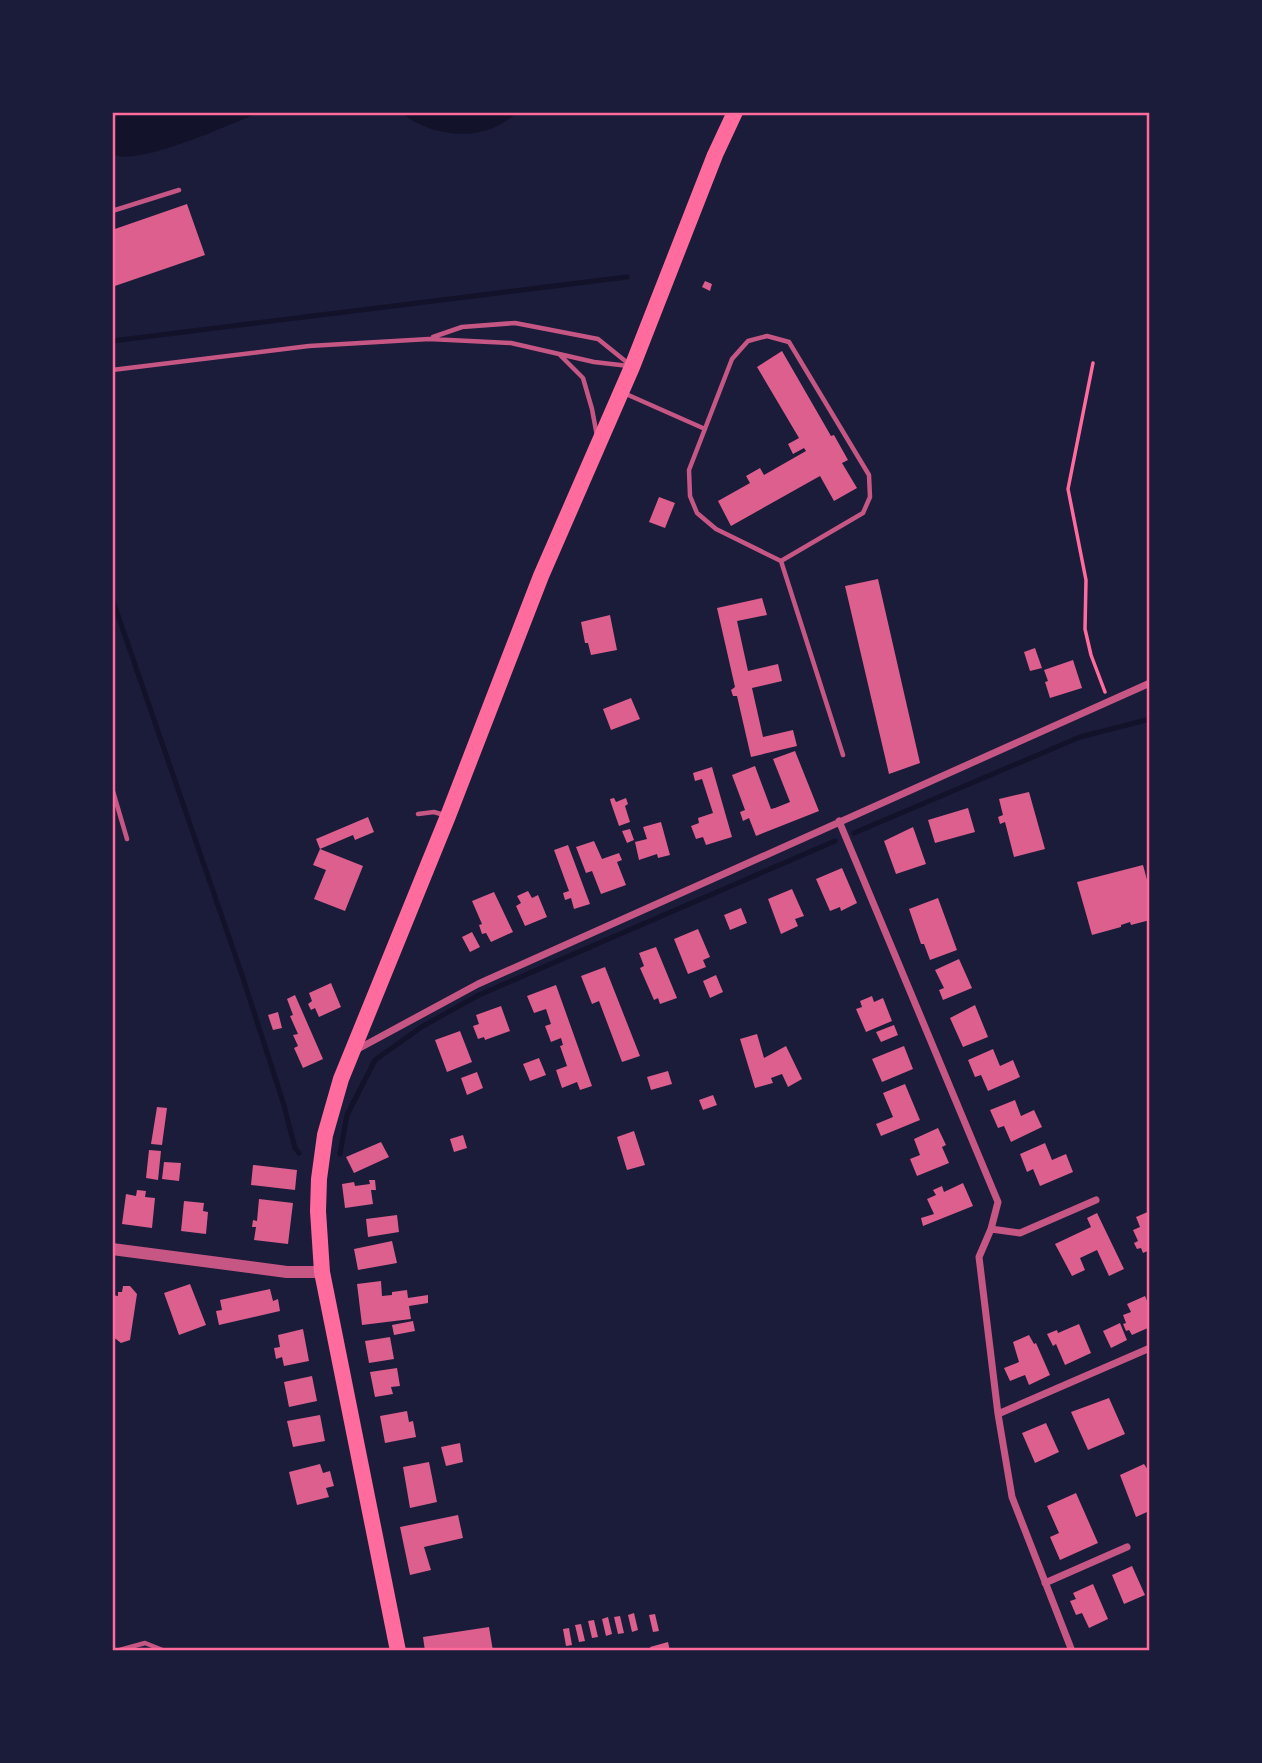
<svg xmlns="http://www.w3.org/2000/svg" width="1262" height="1763" font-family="Quicksand,sans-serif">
	<rect width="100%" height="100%" fill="#1b1b3a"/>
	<path fill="#12122b" d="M131,112H261C232,123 136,168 112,154V121L118,115Z
		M400,112H517C485,144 432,138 400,112Z"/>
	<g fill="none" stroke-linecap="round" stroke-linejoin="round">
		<path stroke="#12122b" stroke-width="5" d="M112,341L627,277
			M112,598L242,975L283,1102L295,1148L299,1153
			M854,833L1080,737L1150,719
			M340,1154L347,1115L375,1060L423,1026L479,995L835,841"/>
	</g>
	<path fill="#dd5f8e" d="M187,204L205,255L112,287V230Z
		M705,281L712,284L710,291L702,287Z
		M782,351L831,436L834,435L848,460L842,463L857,488L834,501L820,476L731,526L718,501L750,483L746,476L760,468L764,475L806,451L804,448L793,454L788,444L799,438L757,367Z
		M659,497L675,503L665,528L649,522Z
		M878,579L920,763L889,774L845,586Z
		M762,598L767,615L737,621L748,671L778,664L782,681L752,688L763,737L793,730L797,746L751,757L737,696H733L731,690L735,687L717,608Z
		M610,615L617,650L591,655L588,643H585L581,622Z
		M1035,648L1042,668L1030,671L1024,652Z
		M1073,660L1082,688L1050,698L1045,682L1048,681L1044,670Z
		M631,698L640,719L611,730L603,709Z
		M795,751L819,811L756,836L749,818L743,821L740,812L745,810L732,775L755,766L771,809L775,808L790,802L773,759Z
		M712,767L732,837L706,845L703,837L696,839L691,826L699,823L698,818L713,813L702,779L695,781L693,773Z
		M1029,792L1045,849L1014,857L1005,822L1000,824L998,817L1003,815L999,799Z
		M614,798L616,802L626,798L628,804L625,806L630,822L619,826L611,803L610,799Z
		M968,808L975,832L935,843L928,820Z
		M368,817L374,832L355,840L353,835L320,849L316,839Z
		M661,822L670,855L658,858L657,854L639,860L635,842L647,839L643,827Z
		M913,827L926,864L896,874L884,841Z
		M630,829L634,840L627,843L622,831Z
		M594,841L602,859L619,853L622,860L617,862L626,885L601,894L592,871L586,873L576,847Z
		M568,845L590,904L574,909L571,898L565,900L563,893L569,891L554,850Z
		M320,849L363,866L345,911L314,899L326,870L313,865Z
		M1143,865L1150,891V920L1131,925L1130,922L1121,925V927L1092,935L1077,882Z
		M842,868L857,903L841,911L840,907L830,911L816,879Z
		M792,889L804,916L795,919L798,926L781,934L768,899Z
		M528,891L532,898L538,895L547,917L525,926L516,906L521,903L517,896Z
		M494,892L513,932L491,942L486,933L482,934L479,925L482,924L472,901Z
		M938,898L957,950L930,960L924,944H921L909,909Z
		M741,908L747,923L730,930L724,915Z
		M698,929L710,957L703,960L706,967L688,974L674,939Z
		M472,932L480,947L470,952L462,937Z
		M656,947L677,998L660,1004L658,998L654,1000L640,968L644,966L639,953Z
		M959,959L972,988L943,1000L939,990L944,988L935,970Z
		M605,967L640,1056L622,1062L599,1001L592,1004L581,976Z
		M716,975L723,992L710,998L703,981Z
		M331,983L341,1007L319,1017L315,1008L311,1010L308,1004L312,1001L309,993Z
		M556,985L592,1086L580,1090L577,1082L562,1088L556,1070L567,1066L560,1046L563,1045L561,1038L551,1042L545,1026L551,1024L546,1009L534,1013L527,996Z
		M295,995L323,1059L303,1068L294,1048L298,1046L293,1035L298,1034L290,1016L293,1015L287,999Z
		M872,996L874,1002L883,998L892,1021L866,1032L856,1009L862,1007L860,1001Z
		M975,1005L988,1037L963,1047L950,1018Z
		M501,1006L510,1031L485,1040L484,1037L478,1039L473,1026L479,1024L476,1015Z
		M278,1012L282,1028L273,1030L268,1015Z
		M894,1025L898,1035L881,1042L876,1032Z
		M460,1031L472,1062L447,1072L435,1040Z
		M757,1034L764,1058L786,1046L802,1079L788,1087L782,1074L771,1078L773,1083L755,1088L740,1039Z
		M904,1046L913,1069L882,1082L872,1059Z
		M993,1049L1000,1066L1013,1060L1020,1077L988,1091L981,1075L975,1077L968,1060Z
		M539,1058L546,1075L530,1081L523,1064Z
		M668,1071L672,1084L651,1090L647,1077Z
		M477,1072L483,1088L467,1095L461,1078Z
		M905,1084L920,1120L881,1136L876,1124L893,1117L883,1093Z
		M713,1095L717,1105L703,1110L699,1100Z
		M1015,1100L1021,1116L1034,1110L1042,1127L1011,1142L1004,1126L998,1128L990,1110Z
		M157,1107L167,1108L162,1145L151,1144Z
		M938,1128L946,1145L942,1147L949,1163L917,1176L910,1159L920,1155L914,1139Z
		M634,1131L645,1165L627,1170L617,1137Z
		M463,1135L467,1148L454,1152L450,1139Z
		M381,1142L389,1157L354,1173L346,1157Z
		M1045,1143L1052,1160L1066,1154L1073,1172L1040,1186L1033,1169L1027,1172L1020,1154Z
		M149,1150L161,1151L158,1180L146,1178Z
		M164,1162L181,1163L179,1181L162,1179Z
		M253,1165L297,1170L295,1190L251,1185Z
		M369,1180H375L376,1190H371L373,1204L345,1208L342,1184L354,1182L355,1186L370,1184Z
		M963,1183L973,1206L923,1226L921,1218L934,1214L927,1199L936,1195L933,1190L942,1186L944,1192Z
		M137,1190L146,1191L145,1197L155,1198L152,1228L122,1224L126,1194L136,1196Z
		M259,1199L293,1203L288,1244L254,1240L256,1227H252L253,1220L257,1221Z
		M184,1201L204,1203L203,1211L208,1212L206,1234L181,1231Z
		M1150,1211V1250L1143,1253L1141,1248L1137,1249L1134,1243L1138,1241L1133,1230L1140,1227L1136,1217Z
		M1097,1213L1124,1269L1109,1276L1097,1250L1080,1258L1085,1270L1072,1276L1055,1244L1091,1227L1087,1218Z
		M397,1215L399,1232L368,1237L366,1219Z
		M392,1241L397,1263L358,1270L354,1249Z
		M381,1281L382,1296L392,1295V1292L407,1290L408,1298L428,1295V1303L409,1306L411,1319L362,1325L357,1284Z
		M190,1284L206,1325L179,1335L164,1293Z
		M123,1286H130L137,1294L130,1340L121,1343L112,1336V1295L118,1296V1292H122Z
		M270,1289L273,1301L278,1299L280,1311L219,1325L216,1311L222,1310L220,1300Z
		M1145,1296L1150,1308V1327L1132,1335L1129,1330L1126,1331L1123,1324L1126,1323L1123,1315L1131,1312L1127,1304Z
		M413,1321L415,1331L394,1335L392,1325Z
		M1120,1323L1127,1340L1111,1348L1103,1331Z
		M1079,1324L1091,1353L1065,1365L1056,1344L1053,1346L1047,1334L1057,1330L1058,1333Z
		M303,1329L309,1361L284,1366L282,1357L276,1359L274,1348L280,1347L278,1335Z
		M1029,1335L1034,1344L1036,1343L1050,1375L1029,1385L1025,1375L1010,1381L1004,1368L1019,1362L1013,1342Z
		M390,1337L394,1359L369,1363L365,1341Z
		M397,1368L400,1386L391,1387L393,1394L375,1397L370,1372Z
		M312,1376L317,1401L289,1407L284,1382Z
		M1109,1398L1125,1434L1088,1450L1071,1412Z
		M407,1411L409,1422L413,1421L416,1437L385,1443L380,1416Z
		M320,1415L325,1441L293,1447L287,1421Z
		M1046,1423L1059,1452L1035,1463L1022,1433Z
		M460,1443L463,1462L446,1466L441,1447Z
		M429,1462L437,1502L410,1508L403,1467Z
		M320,1464L323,1473L330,1471L332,1479L334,1486L326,1488L329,1497L297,1505L289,1472Z
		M1144,1464L1150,1473V1519L1147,1512L1136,1517L1120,1475Z
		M1076,1493L1098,1543L1060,1560L1050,1537L1059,1533L1047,1506Z
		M458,1515L463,1538L424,1547L431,1570L410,1575L400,1527Z
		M1132,1566L1145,1595L1124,1604L1112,1575Z
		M1093,1584L1108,1619L1089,1628L1082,1613L1076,1615L1070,1601L1076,1599L1073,1593Z
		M634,1613L638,1630L632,1632L628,1615Z
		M655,1614L659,1631L653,1632L649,1615Z
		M620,1616L624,1633L618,1634L614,1617Z
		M608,1617L612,1634L606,1636L602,1619Z
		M594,1620L598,1637L592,1638L588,1621Z
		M581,1624L585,1641L579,1642L575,1625Z
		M489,1627L493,1651H473V1648L458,1651H425L423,1637Z
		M569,1628L572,1645L566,1646L563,1629Z
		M668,1642L670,1651H651L650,1647Z"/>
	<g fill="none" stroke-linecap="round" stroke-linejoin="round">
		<path stroke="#ff6b9d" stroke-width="3.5" d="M1093,363L1068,489L1086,580L1085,629L1091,655L1105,692"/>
		<path stroke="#c65784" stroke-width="4.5" d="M112,211L179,190
			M433,337L462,327L515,323L598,339L629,364
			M560,355L583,378L592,409L597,436
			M112,370L309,346L429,339L511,343L594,362L629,366
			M626,394L705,429
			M781,561L863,513L870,497L869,475L789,342L767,336L748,341L732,359L689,470L690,496L697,513L716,529L781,561L843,755
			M112,788L127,839
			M418,814L434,812L444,815
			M116,1651L145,1643L165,1651"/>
		<path stroke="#c65784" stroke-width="7" d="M839,821L998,1202L991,1229L979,1257L998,1414L1012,1497L1072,1651
			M356,1050L478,984L1150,683
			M991,1229L1020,1233L1096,1200
			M998,1414L1150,1348
			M1045,1583L1127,1547"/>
		<path stroke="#c65784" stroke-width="12" d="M112,1249L287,1272H322"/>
		<path stroke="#ff6b9d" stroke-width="16" d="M398,1651L322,1272L318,1211L319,1179L325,1135L341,1079L448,816L541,576L632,367L715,155L735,112"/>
	</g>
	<rect width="1262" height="1763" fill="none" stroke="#1b1b3a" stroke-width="228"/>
	<rect x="114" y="114" width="1034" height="1535" fill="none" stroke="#ff6b9d" stroke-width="2.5"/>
</svg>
